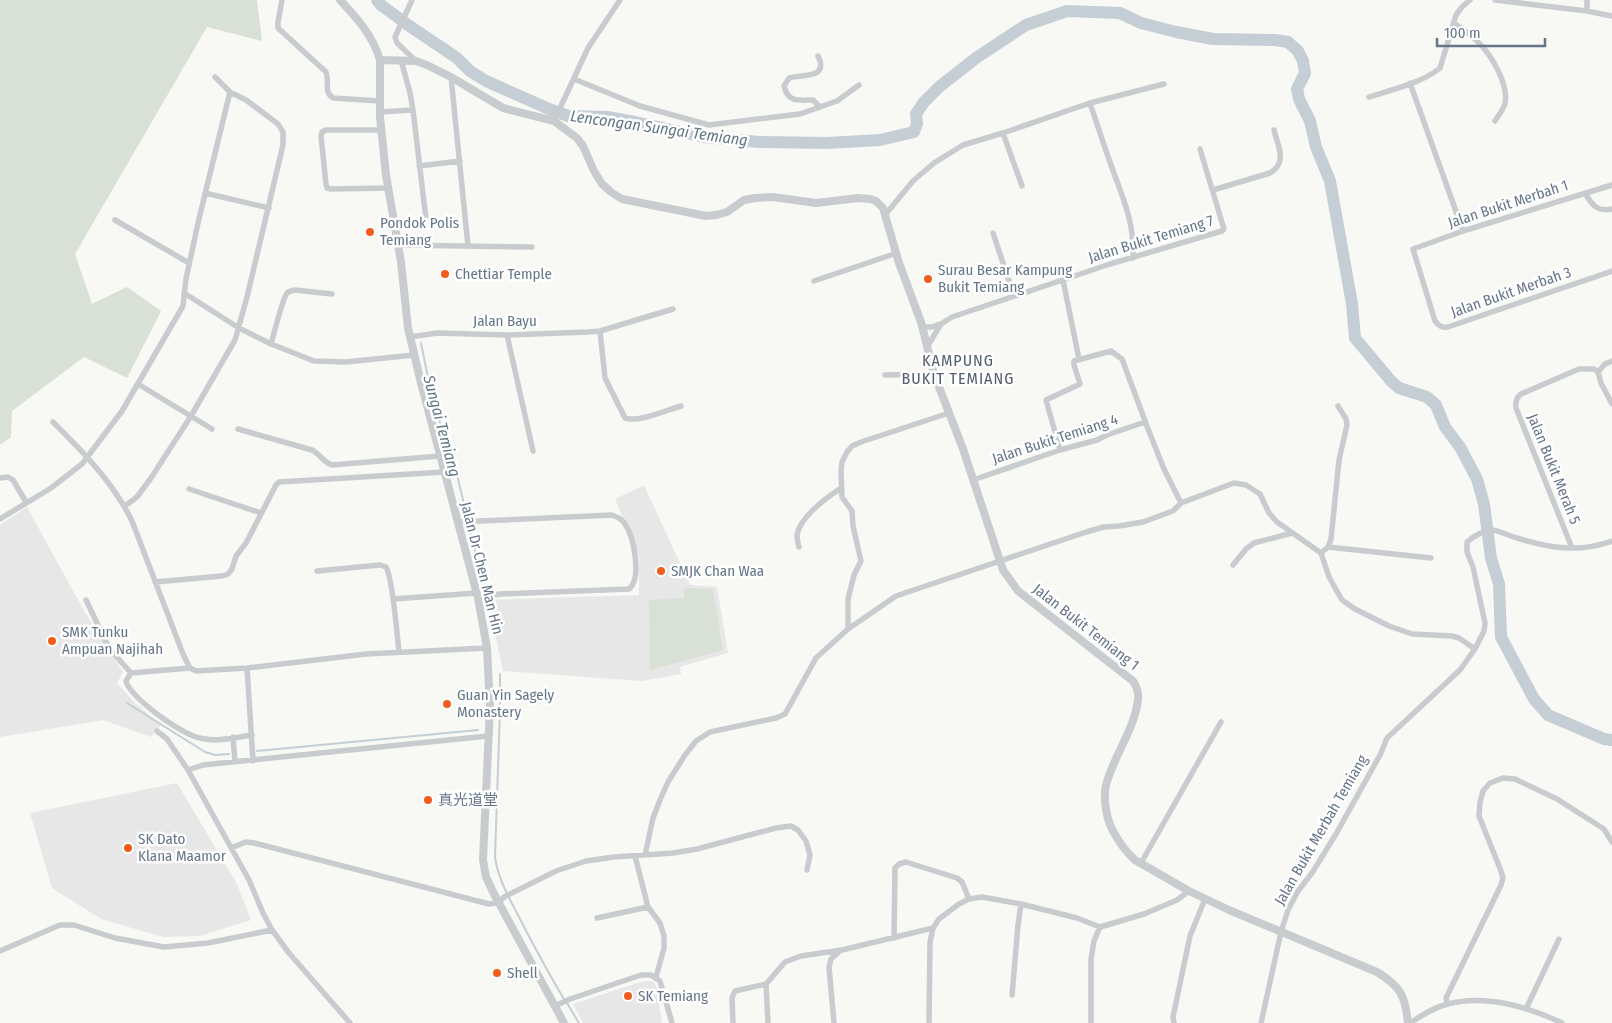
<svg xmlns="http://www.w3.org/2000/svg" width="1612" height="1023" font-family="'Fira Sans Condensed','Noto Sans SC',sans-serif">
	<rect width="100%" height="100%" fill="#f8f8f5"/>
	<path fill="#e6e7e6" d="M644,485L690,585L717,587L728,653L680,667L681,674L642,681L503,671L488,600L639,595V557L615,499Z
		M27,507L83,609L123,672L117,683L134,702L161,725L151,737L103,720L0,737V525Z
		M177,783L237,884L251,920L200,936L163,937L101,919L52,888L30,813Z
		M644,981H653L657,988L662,1023H583L573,1004Z"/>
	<path fill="#d9e1d6" d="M0,0H257L262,41L207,27L75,254L92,304L127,287L161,311L127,378L84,357L12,411L11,437L0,445Z
		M684,588L713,589L723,650L650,670L649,600L684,598Z"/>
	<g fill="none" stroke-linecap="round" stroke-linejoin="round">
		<path stroke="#c4ced4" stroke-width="2" d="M421,343L432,398L458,479L465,508
			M470,530L480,570
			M127,703L205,752L215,755L229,754
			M500,705V674
			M500,709L495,857C498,880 511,901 521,921C535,948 549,974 564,999
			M257,751L478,730
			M567,1003L579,1023"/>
		<path stroke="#c4ced4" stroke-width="12" d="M377,0L381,5L408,25L457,58L470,71L486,81L549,109L568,116L607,117L635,122L704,137L759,142L827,143L880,140L914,132L917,124L916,114L924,102L939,87L976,58L1026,25L1067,11L1120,13L1141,23L1176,32L1213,39L1275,40L1288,42L1298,51L1303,61L1305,73L1297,89L1299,99L1310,121L1316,147L1330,181L1352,304L1355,338L1391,381L1399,388L1427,397L1436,405L1445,427L1460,447L1477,479L1484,504L1491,558L1499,584L1501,637L1534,699L1548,715L1604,739L1612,740"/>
		<path stroke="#c8cccf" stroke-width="5.5" d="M282,0L278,22V28L326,72C330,81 323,91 333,98L380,101
			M412,0L395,37L397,43L416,61
			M1495,0L1587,11L1612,16
			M1587,11V0
			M1455,24C1462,29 1470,34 1477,41C1491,54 1509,84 1505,104C1503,110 1498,116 1495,121
			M818,56C830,80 799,74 789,78L784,86C788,103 799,100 813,100L820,107
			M401,60L410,93L413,110
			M451,77L468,246
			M574,79L640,106L709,125L800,114L837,101L859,85
			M1410,83L1463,231
			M1369,97C1391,90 1422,83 1440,68L1456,15L1462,7L1470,0
			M1090,103C1098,127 1106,152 1115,176C1125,202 1135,229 1133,258
			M380,112L413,110L426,219
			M554,121L588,48L620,0
			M381,130H326L322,132L321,136L326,184L327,188L331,189L389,188
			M1003,133L1022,186
			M419,166L460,161
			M1612,185L1463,231L1413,249L1435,321C1439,326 1442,328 1448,327L1612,271
			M1213,190L1270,173C1288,162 1278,147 1274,130
			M205,193L269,208
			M1585,193C1592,205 1597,212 1612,209
			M885,215L913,181L934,163L963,145L1003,133L1090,103L1164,84
			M115,220L189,263
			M993,233L1014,296
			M398,245L532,247
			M1063,280L1079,359
			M814,281L897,253
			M184,293L239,328L271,344L314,361L346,362L414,355
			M922,327H932L940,324
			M600,331L605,378L625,418C639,423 666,410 681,406
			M507,335L533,451
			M410,337L437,333L507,335L588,332L600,331L673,309
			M271,344C274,334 282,300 287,293C289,291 291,291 295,290L332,294
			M927,347L941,324L952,317L1110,264L1222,231L1224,229L1200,149
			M1598,372L1601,383L1612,404
			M1598,372L1605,364L1612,361
			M885,375L934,374
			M138,384L212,429
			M53,422C83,452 113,482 132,521L183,654L190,668
			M238,429L312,450C320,454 323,462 332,465L440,456
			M1060,450L1046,400L1080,384L1074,365V361L1111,351L1122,359L1148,429L1164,469L1181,503
			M0,478L8,477L13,480L26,502
			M973,480L1060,450L1097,440L1107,435L1145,422
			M189,489L261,513
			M125,506L137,497L151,478L191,416L235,340L247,297L283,145V132L278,124L246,100L230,92L215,77
			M0,519L51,488L82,464L122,411L183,306L186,279L198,223L230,92
			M458,522L612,515C618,517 622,519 625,524C634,537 642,579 629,589L500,594L478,598
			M799,547C798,543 797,539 797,535C800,517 826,498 841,488
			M1328,547L1431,558
			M1572,548L1516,408C1515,402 1516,398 1521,394L1579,369H1594L1598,372
			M1321,553L1328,547L1331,539L1339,460L1347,425L1346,419L1338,406
			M1233,565L1246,549L1254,543L1292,533
			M317,571L380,565L386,567C393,578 397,636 399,652
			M155,582L222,576L228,574L232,569L236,556L246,543L276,485L279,482L444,472
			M393,599L477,593
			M86,600L109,648L131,673L190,668L196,671L247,668L253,761
			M848,629V599L854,575L861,561L853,526L852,511L842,497L841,472L842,462L847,452L852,446L861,442L949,413
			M247,668L366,654L487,648
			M131,673L126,681L127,684C137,702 184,737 205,739C219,742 237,737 252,735
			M157,731L167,739L188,770L249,880L263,913L272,930L289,953L350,1023
			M233,737L235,762
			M188,770L203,765L488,736
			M231,848L246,842L254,843L489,904L498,903L504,897L556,871L586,861L614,857L673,853L697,849L776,828L791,826L798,830L806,841L810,855L807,870
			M645,855L653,818L660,800L668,782L685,755L696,741L710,732L776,718L785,714L816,658L848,629L896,596L1086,532L1104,527L1119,526L1143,522L1173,511L1181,503L1234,483L1246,485L1260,494L1269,513L1277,522L1321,553L1329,577L1342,600L1355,609L1389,626L1412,634L1452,636L1459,638L1475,649
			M635,856L648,907L660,923L664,936V948L656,977
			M1141,863L1221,722
			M597,918L648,907
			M894,938L895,868L899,864L906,862L957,878L962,882L969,899
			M0,951L60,925H74L115,938L164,947L208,943L272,930
			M1012,995L1018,925L1021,904
			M1447,1004L1446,998L1501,885L1503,878L1501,871L1479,816L1480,802L1483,791L1490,783L1503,778L1515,779L1557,799L1604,829L1612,842
			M555,1006L570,999L641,975H651L660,981L672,1023
			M1526,1009L1559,939
			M733,1023L732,998L735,991L766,984
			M768,1023L766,984L785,962L801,956L842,950L933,928
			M834,1023L829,967L831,959L840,951
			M929,1023L930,942L933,928L939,919L959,904L969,899L982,897L1021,904L1077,918L1100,927L1144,914L1177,900L1189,891
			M1091,1023V959L1094,941L1100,927
			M1174,1023L1173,1017L1190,936L1205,899
			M1261,1023L1281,932L1288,910L1298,891L1312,873L1336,834L1380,755L1387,738L1460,670L1475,649L1484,631L1485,623L1473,567L1467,552V542C1473,537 1482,531 1491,530C1499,530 1509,536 1517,538C1550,548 1579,553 1612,541
			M1410,1023C1421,1016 1434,1007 1448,1004C1485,994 1529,1007 1562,1023"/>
		<path stroke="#c8cccf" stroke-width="8" d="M340,0C357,18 373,36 380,60V117L386,175L401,262L408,328L421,383L478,598L487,648L490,707L483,860L486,877L494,894L564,1023
			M380,60L416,61L427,65L451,77L503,108L554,121L577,138L583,146L594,171L602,184L611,192L622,199L706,216L716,215L727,212L744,200L755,198L773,197L816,203L858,198L870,199L876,201L883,208L899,263L921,322L934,374L963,449L1003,570L1018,591L1133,681C1137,687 1139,692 1138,699C1135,729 1114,755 1106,785C1103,798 1106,817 1112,829C1118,841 1125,851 1135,860L1189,891L1229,910L1377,972C1401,987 1405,995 1408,1023"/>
	</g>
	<g fill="#f25c1c" stroke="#fff" stroke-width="2">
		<circle cx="370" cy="232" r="5"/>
		<circle cx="445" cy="274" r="5"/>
		<circle cx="928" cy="279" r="5"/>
		<circle cx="661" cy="571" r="5"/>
		<circle cx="52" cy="641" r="5"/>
		<circle cx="447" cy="704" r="5"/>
		<circle cx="428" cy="800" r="5"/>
		<circle cx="128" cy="848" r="5"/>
		<circle cx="497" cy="973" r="5"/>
		<circle cx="628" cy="996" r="5"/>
	</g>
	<g text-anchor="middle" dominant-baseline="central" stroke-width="5" stroke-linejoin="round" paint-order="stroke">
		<g font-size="15" fill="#657689" stroke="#fff">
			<text transform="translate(1508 204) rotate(-18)">Jalan Bukit Merbah 1</text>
			<text transform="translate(1151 239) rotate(-17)">Jalan Bukit Temiang 7</text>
			<text transform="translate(1511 292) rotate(-19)">Jalan Bukit Merbah 3</text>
			<text x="505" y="321">Jalan Bayu</text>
			<text transform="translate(1055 439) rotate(-18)">Jalan Bukit Temiang 4</text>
			<text transform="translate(1554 469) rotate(68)">Jalan Bukit Merah 5</text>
			<text transform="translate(482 568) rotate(76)">Jalan Dr Chen Man Hin</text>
			<text transform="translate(1086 627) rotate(38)">Jalan Bukit Temiang 1</text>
			<text transform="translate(1321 830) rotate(-60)">Jalan Bukit Merbah Temiang</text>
		</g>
		<g font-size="15" fill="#657689" stroke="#fff" text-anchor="start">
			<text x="380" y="223">Pondok Polis<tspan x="380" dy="17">Temiang</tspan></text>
			<text x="938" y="270">Surau Besar Kampung<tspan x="938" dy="17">Bukit Temiang</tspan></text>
			<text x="455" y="274">Chettiar Temple</text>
			<text x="671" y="571">SMJK Chan Waa</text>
			<text x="62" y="632">SMK Tunku<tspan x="62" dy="17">Ampuan Najihah</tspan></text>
			<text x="457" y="695">Guan Yin Sagely<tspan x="457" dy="17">Monastery</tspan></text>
			<text x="438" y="800">真光道堂</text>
			<text x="138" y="839">SK Dato<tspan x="138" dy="17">Klana Maamor</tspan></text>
			<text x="507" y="973">Shell</text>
			<text x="638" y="996">SK Temiang</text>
		</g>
		<g font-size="16" font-style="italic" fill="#607884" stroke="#fff">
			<text transform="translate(659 128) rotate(8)">Lencongan Sungai Temiang</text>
			<text transform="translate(442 426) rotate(75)">Sungai Temiang</text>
		</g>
		<g font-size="16" letter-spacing="1" fill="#53606d" stroke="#fff">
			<text x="958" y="360">KAMPUNG<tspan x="958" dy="18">BUKIT TEMIANG</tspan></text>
		</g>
	</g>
	<path d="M1437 38v8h108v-8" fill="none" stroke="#657689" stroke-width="2.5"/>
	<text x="1444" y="38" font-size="15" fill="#657689" stroke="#ffffff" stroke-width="4" paint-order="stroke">100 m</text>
</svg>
